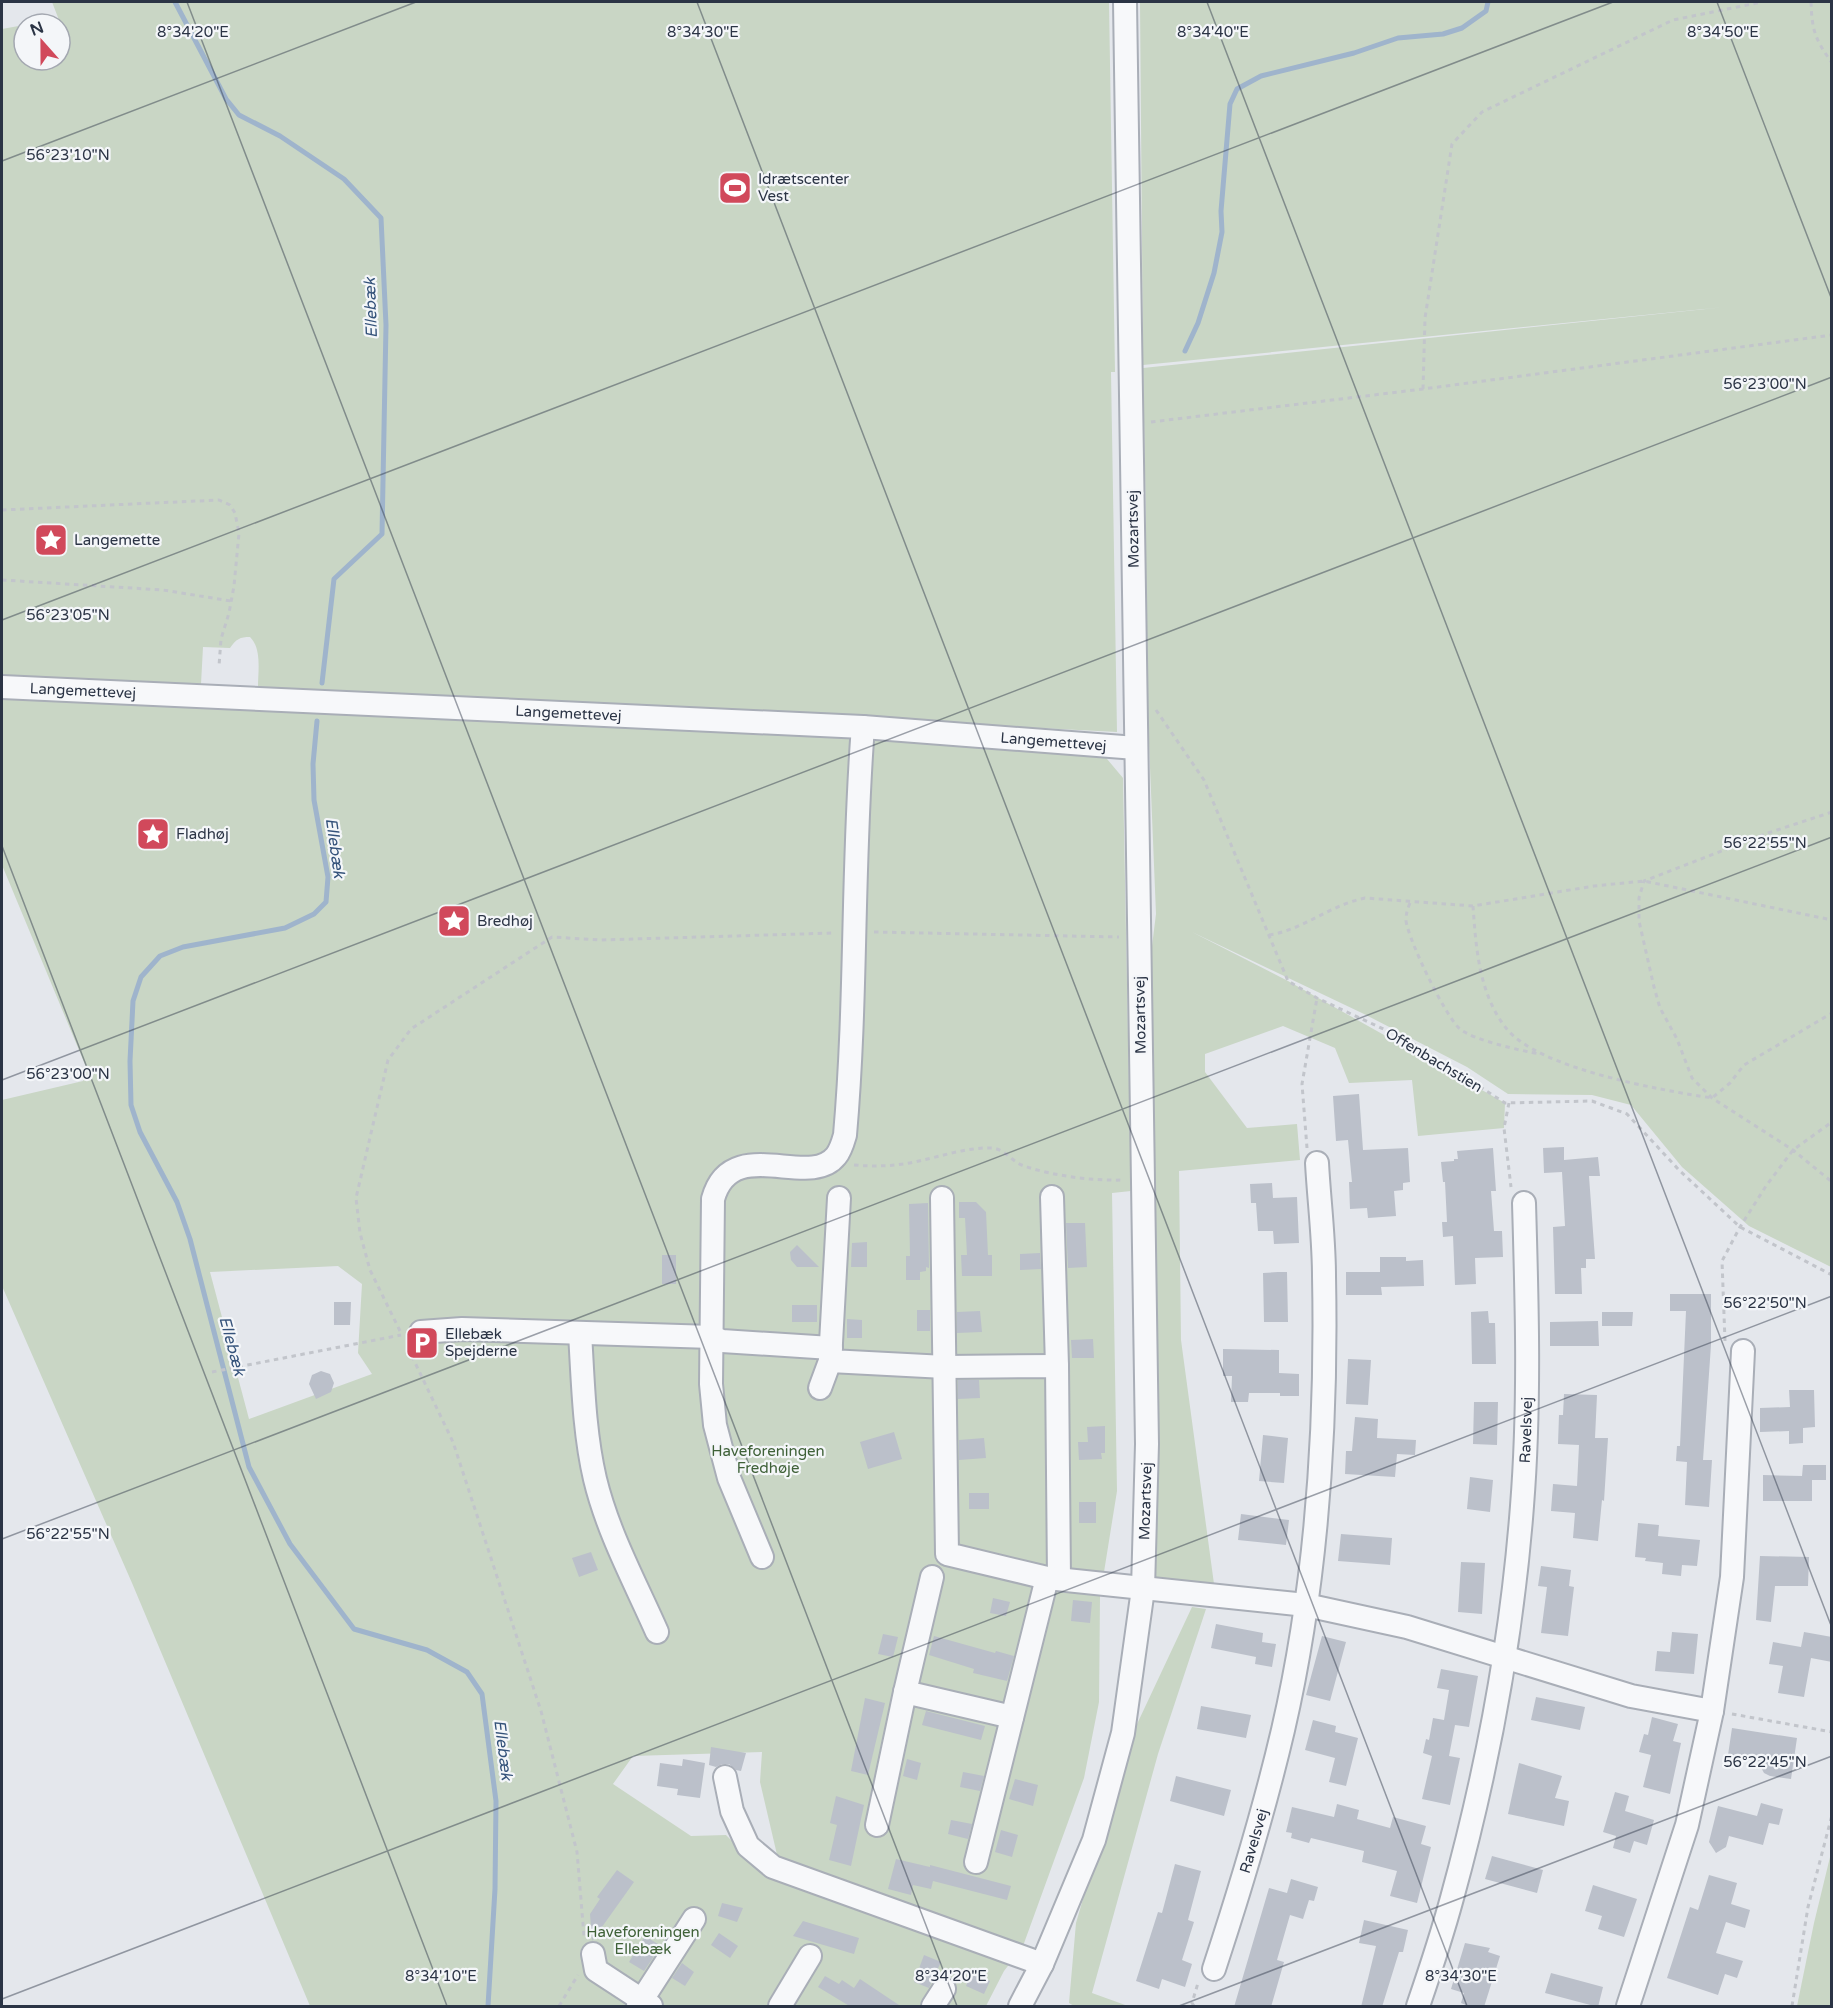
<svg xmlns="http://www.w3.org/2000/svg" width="1833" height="2008" font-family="'Varela Round',sans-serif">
	<rect width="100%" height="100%" fill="#e4e7ec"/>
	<path fill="#c9d6c5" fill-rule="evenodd" d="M52,2H1109L1115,372H1111L1117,732L258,687C258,671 262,649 250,637C240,637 236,639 230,648L203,647L201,684L2,676V29L24,25V60H60V24H34L59,20Z
		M1140,2H1832L1831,1267L1749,1226L1682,1167L1631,1105L1592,1095L1508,1094L1467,1067L1364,1014L1192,932L1288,981L1505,1103L1504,1128L1418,1136L1412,1080L1349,1083L1335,1048L1283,1026L1205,1054V1072L1247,1128L1297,1124L1300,1160L1179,1171L1181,1340L1214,1584L1154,1578L1150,962L1156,914L1145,645L1146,521L1143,368L1725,307L1143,365Z
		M2,697L370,711L1102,753L1123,778L1131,1191L1112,1193L1117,1491L1100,1597L1099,1702L1084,1778L1023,1946L778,1859L760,1782L762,1752L633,1756L613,1784L691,1836L726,1835L749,1858L1011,1962L1004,1971L986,2006H310L132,1583L2,1286V1100L83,1081L86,1067L2,865ZM338,1266L362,1284L358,1353L372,1374L249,1419L210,1272Z
		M1192,1607L1206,1609L1158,1754L1092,1993L1128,2006H1074L1069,2003L1076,1923L1130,1739Z
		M1831,1853V2006H1797L1814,1923Z"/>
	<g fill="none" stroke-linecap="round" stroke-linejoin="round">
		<path stroke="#9fb4cc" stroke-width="5" d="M175,2L226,99L239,115L280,136L344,179L381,218L386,325L382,534L334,579L322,683
			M1185,351L1198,323L1214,273L1222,232L1221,211L1230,104L1237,89L1261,76L1354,53L1398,38L1443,34L1462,28L1486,11L1488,2
			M317,721L313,764L314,800L328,877L326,902L314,914L285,928L183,947L160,956L141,977L133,1001L130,1061L131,1105L140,1132L177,1202L190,1239L249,1467L290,1544L354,1629L427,1650L467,1672L482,1694L496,1801L495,1889L488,2006"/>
	</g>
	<path fill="#bbc0ca" d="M1359,1094L1363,1150L1408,1148L1410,1182L1403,1183V1190L1394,1191L1396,1216L1368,1218L1367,1208L1350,1209L1349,1182H1352L1348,1140L1336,1141L1333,1096Z
		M1564,1147V1160L1598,1157L1600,1176H1589L1595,1259H1586V1268H1581L1582,1294H1555L1553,1227L1565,1226L1562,1172L1544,1173L1543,1148Z
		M1493,1148L1496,1191H1491L1494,1231H1502L1503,1257L1475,1258L1476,1284L1455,1285L1453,1236L1443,1237L1442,1222H1447L1445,1182H1443L1441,1162L1454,1161V1159H1458L1457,1151Z
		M1272,1183L1273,1198L1297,1197L1299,1243L1274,1244L1273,1231H1258L1256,1203H1251L1250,1184Z
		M959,1202H976L986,1212L988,1255H992V1276H962L961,1255H967L965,1218H959Z
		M928,1203L929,1268L926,1267V1271L920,1272V1280H906V1256H910L909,1204Z
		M1066,1223H1085L1087,1267L1068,1268Z
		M867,1242V1267H851L852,1243Z
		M797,1245L819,1267H797L791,1260L790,1252Z
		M1040,1253L1041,1269L1020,1270V1254Z
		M662,1255H676V1284H662Z
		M1380,1257H1406V1261L1423,1260L1424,1286L1381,1287L1382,1295H1346V1272H1380Z
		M1278,1272H1287L1288,1322H1264L1263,1273Z
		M1670,1294H1711V1345L1703,1460H1712L1709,1507L1685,1505L1687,1462L1676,1461L1677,1446H1680L1686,1311H1670Z
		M334,1302H351L350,1325H334Z
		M792,1305H817V1322H792Z
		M917,1310H930V1331H917Z
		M980,1311L982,1332L957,1333V1312Z
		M1488,1311L1489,1323H1495L1496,1364H1472L1471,1312Z
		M1602,1312H1633L1632,1326H1602Z
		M847,1319L862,1320V1338H847Z
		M1598,1321L1599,1346H1550V1322Z
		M1093,1339L1094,1358H1072L1071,1340Z
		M1223,1349L1279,1350V1373L1299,1374V1396H1280V1393H1249L1248,1402H1231L1232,1376H1223Z
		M1348,1359L1371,1360L1368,1405L1346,1404Z
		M321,1371L330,1374L334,1383L331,1392L316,1399L309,1384L312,1375Z
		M958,1380H979L980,1398L958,1399Z
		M1789,1390H1814L1815,1427L1803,1428V1443L1789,1444V1431L1760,1432V1408L1790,1407Z
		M1564,1394L1597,1395L1595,1438H1608L1604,1501L1602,1500L1598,1541L1573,1538L1575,1513L1551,1511L1553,1484L1577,1486L1579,1445L1558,1444L1559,1415H1563Z
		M1474,1402H1498L1497,1445L1473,1444Z
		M1355,1417L1378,1419L1377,1438L1416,1440L1415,1455L1397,1454L1395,1477L1345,1474L1346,1451H1352Z
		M1105,1426V1453H1101L1102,1459L1079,1460L1078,1442H1088L1087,1427Z
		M894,1432L902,1459L868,1469L860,1442Z
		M1263,1435L1288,1438L1284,1483L1259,1481Z
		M984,1438L986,1458L959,1460V1440Z
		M1803,1465H1826V1480H1812V1501H1763V1475L1802,1476Z
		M1470,1477L1493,1480L1490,1512L1467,1509Z
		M969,1493H989V1509H969Z
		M1079,1502H1096V1523H1079Z
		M1241,1514L1289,1520L1286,1545L1238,1540Z
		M1638,1523L1659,1525L1658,1536L1700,1540L1697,1566L1682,1565L1681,1576L1662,1574L1663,1563L1645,1561L1646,1558L1635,1557Z
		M1341,1534L1392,1538L1390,1565L1338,1561Z
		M591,1552L598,1570L579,1577L572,1558Z
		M1760,1556L1809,1557L1808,1586H1775L1771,1622L1756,1620Z
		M1461,1562L1485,1563L1482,1614L1458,1612Z
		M1541,1566L1571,1570L1569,1586L1574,1587L1568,1636L1541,1633L1547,1587L1538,1586Z
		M993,1598L1010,1602L1006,1616L990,1613Z
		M1073,1600L1092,1602L1090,1623L1071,1621Z
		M1216,1624L1263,1633L1262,1642L1276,1644L1272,1667L1255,1664L1256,1657L1211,1648Z
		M1672,1632L1698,1634L1694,1674L1655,1671L1657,1651L1670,1652Z
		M1804,1632L1832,1637V1662L1811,1658L1804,1697L1778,1693L1783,1666L1769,1664L1773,1642L1801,1647Z
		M883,1634L898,1637L893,1657L878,1654Z
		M934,1636L995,1653L996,1651L1014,1656L1007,1681L973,1673L974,1669L929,1655Z
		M1322,1636L1346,1642L1330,1701L1306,1695Z
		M1441,1669L1478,1676L1469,1727L1455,1725L1449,1756L1460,1758L1450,1805L1422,1799L1432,1756L1423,1753L1426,1739L1429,1740L1433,1718L1444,1720L1449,1690L1437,1688Z
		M1536,1697L1585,1707L1580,1730L1531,1720Z
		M865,1698L885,1703L868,1775L851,1771Z
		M1201,1706L1251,1715L1246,1738L1197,1729Z
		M926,1711L985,1726L981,1740L922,1725Z
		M1652,1717L1678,1724L1673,1741L1681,1743L1670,1794L1643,1787L1651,1755L1639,1752L1644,1734L1648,1735Z
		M1313,1720L1336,1726L1335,1732L1358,1738L1346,1786L1329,1782L1335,1758L1305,1750Z
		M1732,1728L1797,1738L1791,1779L1770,1776L1764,1773L1757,1760L1728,1755Z
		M711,1747L746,1753L741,1771L736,1770L729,1764H722L716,1767L709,1765Z
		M683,1759L705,1763L700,1798L677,1795L678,1789L657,1786L660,1763L682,1766Z
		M907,1759L921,1763L917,1780L903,1776Z
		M1519,1763L1562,1776L1555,1798L1569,1801L1564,1826L1508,1814Z
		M963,1772L984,1776L980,1791L960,1787Z
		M1176,1776L1231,1790L1224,1816L1170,1801Z
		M1015,1779L1038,1785L1033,1806L1009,1799Z
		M1615,1792L1629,1796L1625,1811L1654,1820L1647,1845L1634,1841L1630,1853L1613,1848L1616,1836L1603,1832Z
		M836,1796L864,1805L851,1866L829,1860L837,1825L830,1823Z
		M1761,1803L1783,1809L1779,1825L1769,1823L1763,1845L1729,1836L1726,1847L1716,1853L1709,1842L1718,1806L1757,1816Z
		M1337,1804L1359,1810L1357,1819L1390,1828L1393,1817L1426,1826L1421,1844L1431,1847L1417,1903L1390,1896L1397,1871L1362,1862L1364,1851L1311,1838L1309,1843L1291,1838L1292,1833L1286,1832L1292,1807L1334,1817Z
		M951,1820L972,1824L968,1839L948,1834Z
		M1001,1830L1018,1835L1012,1857L995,1852Z
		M1492,1856L1543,1870L1537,1893L1485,1879Z
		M896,1859L930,1867V1865L1011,1886L1007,1900L933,1881L931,1889L913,1885L911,1895L888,1889Z
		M1175,1864L1201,1871L1188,1920L1194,1922L1182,1960L1192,1964L1185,1987L1162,1979L1159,1989L1136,1981L1158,1912L1162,1913Z
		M617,1870L634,1882L592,1941L590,1914L600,1899L597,1897Z
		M1709,1875L1737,1883L1731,1904L1750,1910L1745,1928L1726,1922L1716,1953L1743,1961L1737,1978L1725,1974L1718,1995L1667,1978L1690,1907L1698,1910Z
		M1291,1879L1318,1887L1314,1901L1309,1900L1303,1919L1290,1915L1277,1960L1284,1962L1271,2007H1234L1269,1888L1287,1893Z
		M1593,1885L1637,1899L1624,1937L1598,1929L1602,1916L1585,1911Z
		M722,1903L743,1908L737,1922L718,1916Z
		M1364,1920L1408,1930L1403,1952H1399L1382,2007H1361L1376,1946L1359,1943Z
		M803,1921L859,1938L854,1954L793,1936Z
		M719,1933L738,1946L730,1958L711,1945Z
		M645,1936L661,1946L644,1971L629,1962Z
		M1465,1943L1490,1948L1488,1952L1500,1956L1484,2007H1471L1461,2003L1464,1993L1451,1989Z
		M924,1955L941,1962L929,1988L914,1982Z
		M682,1963L694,1972L685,1986L672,1978Z
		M971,1973L990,1981L984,1994L966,1986Z
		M1551,1973L1603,1987L1598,2007L1545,1993Z
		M825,1976L839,1984L842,1980L854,1988L860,1979L902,2007H851L818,1987Z"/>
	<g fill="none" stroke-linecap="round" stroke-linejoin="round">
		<defs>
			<g id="minor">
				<path id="s1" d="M2,687L863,727L1136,748"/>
				<path d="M1052,1197L1057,1366"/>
				<path d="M839,1198L830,1361L945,1367L1057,1366L1059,1579"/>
				<path d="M942,1198L947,1554L1047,1578L1306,1605L1407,1627L1631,1696L1712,1711"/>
				<path d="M421,1332L462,1329L712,1337L722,1341L831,1348"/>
				<path d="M580,1333C583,1382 584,1432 595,1479C608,1533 635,1582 657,1632"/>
				<path d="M820,1388L830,1361"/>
				<path d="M762,1557L729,1478L715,1425L711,1384L713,1199C731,1133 809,1190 836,1156C841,1150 843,1142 845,1135C857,999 852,863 863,727"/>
				<path d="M932,1577L905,1692L1012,1717"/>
				<path d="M725,1777L732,1811L748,1846L773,1867L1042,1964"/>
				<path d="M877,1825L905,1692"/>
				<path d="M976,1862L1047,1578"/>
				<path d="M593,1954L596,1970L651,2006"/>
				<path id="s2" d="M1214,1969C1240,1890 1264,1811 1283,1730C1317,1583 1327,1427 1324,1276C1324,1238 1319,1200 1317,1163"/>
				<path d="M638,2006L694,1919"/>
				<path d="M780,2006L810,1956"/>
				<path d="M933,2006L944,1989"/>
				<path id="s3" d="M1020,2006L1042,1964L1094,1840L1123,1733L1143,1589L1147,1444L1125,2"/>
				<path id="s4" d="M1418,2006C1430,1971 1442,1935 1452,1898C1487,1771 1512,1638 1522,1506C1530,1405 1527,1304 1524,1203"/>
				<path d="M1628,2006L1687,1825L1712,1711L1732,1577L1743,1351"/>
			</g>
		</defs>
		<use href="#minor" stroke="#a9aeb7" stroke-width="26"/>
		<path stroke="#c2c5cb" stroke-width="3" stroke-dasharray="4.5 4.5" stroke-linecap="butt" d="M1811,2C1812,31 1815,39 1832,63
			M1423,389L1425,318L1452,144L1482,112L1673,20L1762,2
			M1151,422L1423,389L1832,335
			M2,510L219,500L230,505L235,513L239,533L234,586L229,613L221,639L219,666
			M2,580L163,590L231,601
			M1156,710L1204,780L1288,981L1317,998L1409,1041L1505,1103L1592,1101L1627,1114L1679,1170L1740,1227L1832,1275
			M1832,812L1768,833L1644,881L1639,898V921L1654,987L1660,1008L1677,1039L1692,1078L1712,1098L1793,1150L1832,1182
			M1410,903C1407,910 1406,914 1406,921C1409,941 1445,1016 1460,1029C1473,1040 1522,1051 1540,1054
			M1473,906C1476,948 1479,994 1506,1028C1538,1069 1661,1090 1712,1098L1730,1083L1744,1065L1832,1013
			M874,932L1119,937
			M1269,935C1303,930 1330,905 1365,898L1473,906L1594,886L1644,881L1832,920
			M1509,1103L1504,1128L1511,1187
			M1307,1148L1302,1084L1317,998
			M854,1165C876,1167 897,1166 919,1161C942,1156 968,1147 992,1148C1005,1149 1012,1162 1024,1166C1054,1176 1092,1181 1124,1180
			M400,1331L370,1270L360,1233L356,1198L388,1060L411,1029L552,937L600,940L834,933
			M1725,1341L1722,1261L1740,1227L1766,1186L1793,1150L1832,1122
			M408,1348L453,1442L541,1711L577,1852L584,1936
			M212,1372L401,1335
			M1732,1714L1832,1732
			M559,2006L578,1975
			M1194,2006L1192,2003L1198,1983
			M1792,2006L1808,1907L1832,1815"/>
		<use href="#minor" stroke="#f7f8fa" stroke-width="22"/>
	</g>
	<path fill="none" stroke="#2b3445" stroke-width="1.5" stroke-opacity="0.45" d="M187,2L957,2006M697,2L1467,2006M1207,2L1832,1628M1717,2L1832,300M2,161L416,2M2,620L1613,2M2,846L447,2006M2,1080L1832,377M2,1539L1832,837M2,1999L1832,1296M1179,2006L1832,1756"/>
	<defs>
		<symbol id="stadium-square" viewBox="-11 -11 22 22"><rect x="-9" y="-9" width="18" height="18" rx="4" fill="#d1495b" stroke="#f4f6f9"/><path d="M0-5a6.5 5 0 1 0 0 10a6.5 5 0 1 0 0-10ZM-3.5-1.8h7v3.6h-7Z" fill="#fff"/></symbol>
		<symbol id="sight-square" viewBox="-11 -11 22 22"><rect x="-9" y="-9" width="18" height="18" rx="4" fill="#d1495b" stroke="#f4f6f9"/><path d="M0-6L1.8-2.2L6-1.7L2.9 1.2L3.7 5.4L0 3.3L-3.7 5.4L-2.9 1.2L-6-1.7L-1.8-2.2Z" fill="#fff"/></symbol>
		<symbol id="parking-square" viewBox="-11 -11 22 22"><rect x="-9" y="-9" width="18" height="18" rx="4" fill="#d1495b" stroke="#f4f6f9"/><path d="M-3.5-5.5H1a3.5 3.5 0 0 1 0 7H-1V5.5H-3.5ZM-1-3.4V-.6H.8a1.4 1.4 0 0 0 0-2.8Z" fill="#fff"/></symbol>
	</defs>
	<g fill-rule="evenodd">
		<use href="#stadium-square" x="716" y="169" width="38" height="38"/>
		<use href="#sight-square" x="32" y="521" width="38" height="38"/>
		<use href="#sight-square" x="134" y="815" width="38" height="38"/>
		<use href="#sight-square" x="435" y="902" width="38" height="38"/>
		<use href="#parking-square" x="403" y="1324" width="38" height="38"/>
	</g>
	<g text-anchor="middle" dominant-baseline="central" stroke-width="4.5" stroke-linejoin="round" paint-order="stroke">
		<g font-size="15" fill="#2b3445" stroke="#f4f6f9" text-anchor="start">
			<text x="758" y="179">Idrætscenter<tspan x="758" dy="17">Vest</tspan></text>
			<text x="74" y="540">Langemette</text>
			<text x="176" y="834">Fladhøj</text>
			<text x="477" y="921">Bredhøj</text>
			<text x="445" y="1334">Ellebæk<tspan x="445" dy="17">Spejderne</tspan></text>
		</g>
		<g font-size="15" fill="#2b3445" stroke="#f4f6f9">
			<text transform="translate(1133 529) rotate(-91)">Mozartsvej</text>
			<text stroke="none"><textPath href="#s1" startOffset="81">Langemettevej</textPath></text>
			<text stroke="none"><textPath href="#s1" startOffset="567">Langemettevej</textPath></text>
			<text stroke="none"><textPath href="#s1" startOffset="1053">Langemettevej</textPath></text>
			<text transform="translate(1140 1015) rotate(-91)">Mozartsvej</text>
			<text transform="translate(1434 1060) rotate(31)">Offenbachstien</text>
			<text stroke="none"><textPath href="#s4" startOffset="588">Ravelsvej</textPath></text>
			<text stroke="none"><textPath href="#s3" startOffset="526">Mozartsvej</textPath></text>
			<text stroke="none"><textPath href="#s2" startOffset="134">Ravelsvej</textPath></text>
		</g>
		<g font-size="15" fill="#3f6138" stroke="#f4f6f9">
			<text x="768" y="1451">Haveforeningen<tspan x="768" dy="17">Fredhøje</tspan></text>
			<text x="643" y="1932">Haveforeningen<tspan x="643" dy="17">Ellebæk</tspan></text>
		</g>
		<g font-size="16" font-style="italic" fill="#34527a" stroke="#f4f6f9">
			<text transform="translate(371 308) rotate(-92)">Ellebæk</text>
			<text transform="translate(335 848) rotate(82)">Ellebæk</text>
			<text transform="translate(232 1346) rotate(75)">Ellebæk</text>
			<text transform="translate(503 1750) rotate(83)">Ellebæk</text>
		</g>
	</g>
	<g font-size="15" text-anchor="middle" fill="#2b3445" stroke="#f4f6f9" stroke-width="4.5" stroke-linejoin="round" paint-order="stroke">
		<text x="1213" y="37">8°34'40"E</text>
		<text x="193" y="37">8°34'20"E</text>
		<text x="703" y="37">8°34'30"E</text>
		<text x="1723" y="37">8°34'50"E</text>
		<text x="68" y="160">56°23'10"N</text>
		<text x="1765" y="389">56°23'00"N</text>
		<text x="68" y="620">56°23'05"N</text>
		<text x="1765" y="848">56°22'55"N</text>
		<text x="68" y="1079">56°23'00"N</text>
		<text x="1765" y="1308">56°22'50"N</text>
		<text x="68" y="1539">56°22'55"N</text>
		<text x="1765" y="1767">56°22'45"N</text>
		<text x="441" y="1981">8°34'10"E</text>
		<text x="951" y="1981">8°34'20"E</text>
		<text x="1461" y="1981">8°34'30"E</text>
	</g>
	<rect width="1833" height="2008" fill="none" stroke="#2b3445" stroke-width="6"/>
	<g transform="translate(42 42) rotate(339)"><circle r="28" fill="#f4f6f9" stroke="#a4a8b1" stroke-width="1.5"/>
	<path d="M0-4.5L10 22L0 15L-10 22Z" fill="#d1495b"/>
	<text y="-9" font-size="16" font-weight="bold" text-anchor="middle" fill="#2b3445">N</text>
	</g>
</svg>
